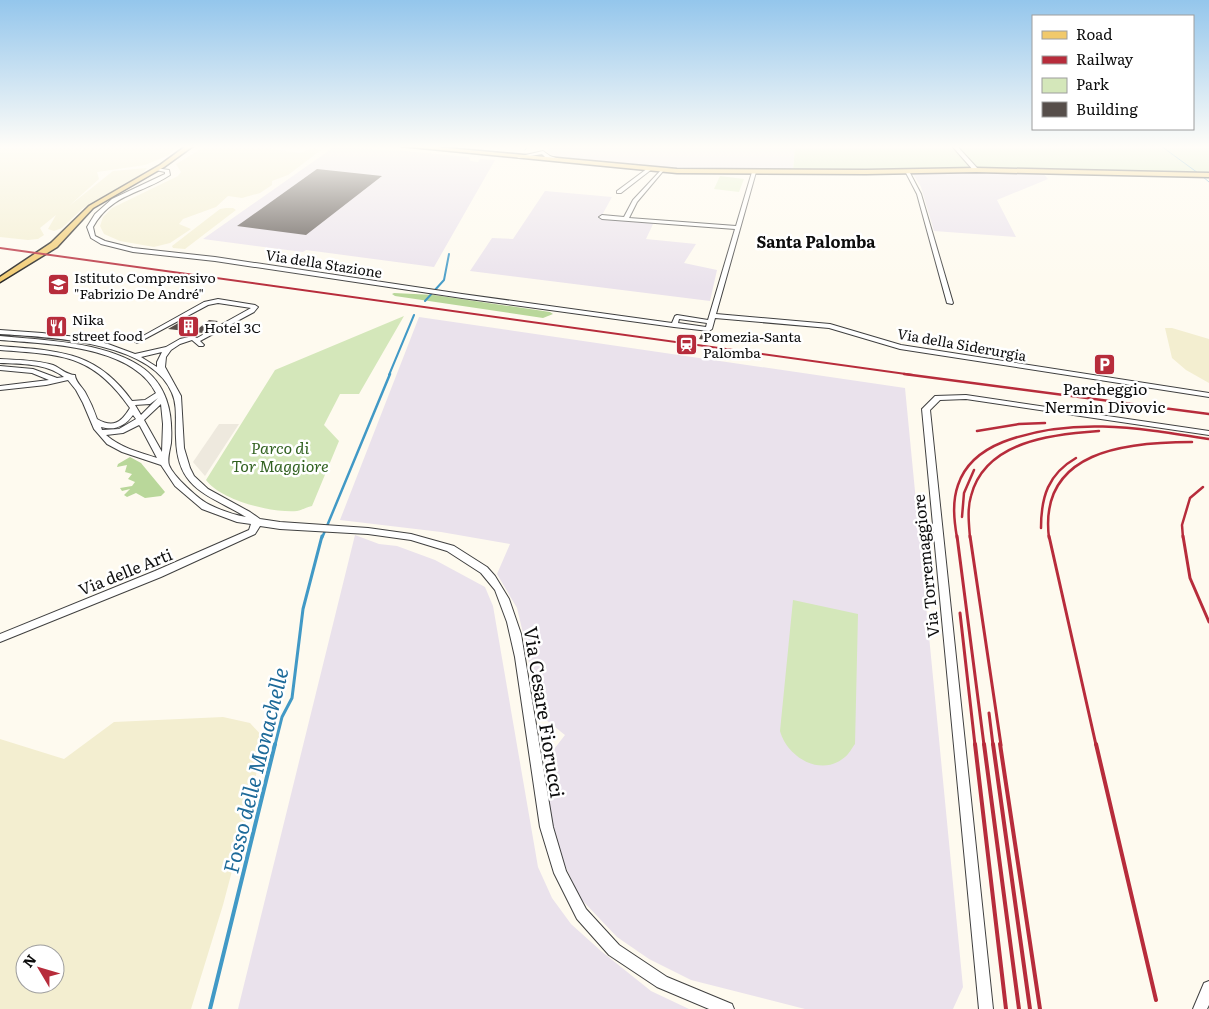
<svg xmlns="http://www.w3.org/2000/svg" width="1209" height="1009" font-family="Literata,serif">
	<rect width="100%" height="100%" fill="#fefaef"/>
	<path fill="#eae2ec" d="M551,146H795L793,170L653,168L565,160L550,154L547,151Z
		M334,147L405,151L469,157L470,161L478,162L480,159L495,160L434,267L306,250L303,252L203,239Z
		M976,172L1043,173L1048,179L997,200L1016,237L934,231L921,187L913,174Z
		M545,191L612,197L601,217L654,222L646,239L696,244L684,263L717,270L710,301L470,271L492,238L513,239Z
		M419,317L905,388L963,987L953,1009H805L691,980L649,959L617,937L580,898L563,861L548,809L544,762L565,735L536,712L527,650L517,608L497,574L510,544L441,532L340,520Z
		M355,535L379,544L397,546L435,560L485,587L493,606L538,867L552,898L571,924L601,951L651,991L689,1009H238Z"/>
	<path fill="#f3eed0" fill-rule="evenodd" d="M0,146H177L169,155L145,165L97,172L99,179L69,206L113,171L147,168L142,174L82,209L62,228L54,231L48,229L56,215L40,228L44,235L38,239L28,240L0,237Z
		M206,146L260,147L299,153L313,148L321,150L288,175L272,181V185L260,193L242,198L228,196L216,207L183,219L179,224L191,229L170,243L154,247L120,241L104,234L100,226L103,217L112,208L178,176L181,172L176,164Z
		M226,208H233L236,210L185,249L173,248L172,246L220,209Z
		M1165,328H1172L1209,339V383L1186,370L1172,358Z
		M223,717L250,723L264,738L250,803L223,905L191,1009H0V739L64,759L114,722ZM25,954H55V984H25Z"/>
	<path fill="#d4e7ba" d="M795,146H1209V175L1042,171L793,172Z
		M404,316L359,394H340L324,425L339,441L312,506C307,507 302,510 297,511C272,513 222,501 206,480L275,370Z
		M793,600L858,614L855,744C852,748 849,754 845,757C821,778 787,757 780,731Z"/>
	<path fill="#b9d79a" d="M394,293L434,295L550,312L553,314L543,318L395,296L392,294Z
		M130,457L141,463L165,492L161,496L145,498L136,493L127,497L124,495L130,489L122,491L120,488L132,486L135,482L128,479L132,474L125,472L127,465L117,467L118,464Z"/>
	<path fill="#e4efcb" d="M720,176L744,179L739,192L714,189Z"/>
	<path fill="#eee9de" d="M219,424H239L205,476L193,462Z"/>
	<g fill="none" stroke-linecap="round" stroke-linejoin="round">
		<path stroke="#4199c6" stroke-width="1" d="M1161,146L1198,173
			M525,150L528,146
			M1202,176L1209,182"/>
		<path stroke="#4199c6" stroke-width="2" d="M425,301L444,280L449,254
			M389,375L414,315"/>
		<path stroke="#4199c6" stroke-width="2.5" d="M322,538L390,374"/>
		<path stroke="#4199c6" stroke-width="3" d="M275,745L282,717L292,698L303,609L322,536"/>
		<path stroke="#4199c6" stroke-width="4" d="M210,1009L275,744"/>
	</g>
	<path fill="#564e4a" d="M317,169L382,176L306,235L237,226Z
		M209,320L218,321L203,333L168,329L180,322L199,328Z
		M702,333L721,336V342L699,339Z"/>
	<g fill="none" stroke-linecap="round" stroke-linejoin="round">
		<defs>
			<path id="minor" d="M952,146H957L978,169V171H974Z
				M543,151L550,156L562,160L560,161L546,158L542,154L519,158L517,157Z
				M156,168L169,170L170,175C142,194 112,193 93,227L95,236L105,241L133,248L215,257L462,294L672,323L675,316L677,315L708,320L735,229L602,219L599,217L602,215L624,217L633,200L662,169L664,170L637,202L629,218L736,226L752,172L754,171L756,172L716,314L830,324L901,345L1209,393V397L900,349L829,328L715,318L712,329L709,331L674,327L462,298L215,261L133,252L101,244L91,238L87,227L95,214L112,199L165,174V172L156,170ZM679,319L707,323L706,327L678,323Z
				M648,168L652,169L621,193H617V191Z
				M905,171H909L921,194L953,303L952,304L947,303L917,194Z
				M218,299L255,305L258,307L254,312L200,341L204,345L203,346H199L192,340L180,344L171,350L166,357L165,367L181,396L184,448L190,468L194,476L208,489L250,512L260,519L280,522L368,528L411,534L454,546L487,567L495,576L509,599L521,634L553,827L566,871L586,909L619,945L667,977L732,1004L734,1009H709L657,987L609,955L577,919L554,873L540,827L515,657L507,622L495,590L481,573L447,551L411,540L368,534L280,529L260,526L255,534L161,577L0,642V634L155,571L249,530L251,524L237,522L202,509L175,486L161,465L122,452L107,444L94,429L83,403L76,390L68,380L46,385L0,390V386L49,380L32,373L0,370V366L33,369L57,378L64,377C46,363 21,364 0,363V359C18,360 36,360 53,365C60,368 67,375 75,375C75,381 82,387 85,392C90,401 94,410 97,419C113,428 121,423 130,408C92,353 61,355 0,350V346C57,351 96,350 132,401L145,400L156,393C132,345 47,344 0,340V336C43,340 104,342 140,366C167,384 173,412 171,443C170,449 167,460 169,465C173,476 199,500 210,505C220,510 234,515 246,517C208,494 177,490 176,438C175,423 178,406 172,393C151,341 47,337 0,334V330L42,333L85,338L108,344L135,354L166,347L180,339L193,336L197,338L251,308L218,303L208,305L139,342L137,343L134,341L204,302ZM162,352L157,362V367L141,357ZM158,398L141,415L135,405L150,404ZM161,404L163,424L162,452L144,420ZM133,415L136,419L119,429L102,430L101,427C115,431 125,426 133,415ZM139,425L140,426L157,458C139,452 121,448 106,435L123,433Z
				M966,395L1209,431V435L966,399L940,400L930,410L993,1009H979L922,409L935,396Z
				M1209,981V1005L1207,1009H1193L1204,983Z"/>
			<path id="major" d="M186,146H193L164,167L93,208L57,247L0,282V277L51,243L89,206L160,165Z
				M400,146H425L677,169L866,170L976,168L1209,173V177L976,172L866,174L677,173Z"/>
		</defs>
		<use href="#minor" stroke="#404040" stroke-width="2"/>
		<use href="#major" stroke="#1e1e1e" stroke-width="3"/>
		<use href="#minor" fill="#fff" fill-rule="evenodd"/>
		<use href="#major" fill="#f1c96b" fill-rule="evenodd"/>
		<path stroke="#b72c3b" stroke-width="2" d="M0,248L913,375"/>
		<path stroke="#b72c3b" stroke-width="2.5" d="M904,374L1209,414
			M977,431L1019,424L1045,423
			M962,517L964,493L974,470
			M1041,528C1041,497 1048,474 1076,458
			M957,538C954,520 952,502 958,485C965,464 983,450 1003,442C1071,416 1140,428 1209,439
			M970,538C969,524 967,509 971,496C985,441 1053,434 1099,431
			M1049,538C1038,450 1127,442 1192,442
			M1183,538L1182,525L1190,498L1203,487"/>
		<path stroke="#b72c3b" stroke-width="3" d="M957,536L984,745
			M970,536L1001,745
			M1049,536L1096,745
			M1183,536L1190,578L1209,622
			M960,613L975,745
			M989,713L993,745"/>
		<path stroke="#b72c3b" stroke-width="4" d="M975,744L1006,1009
			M984,744L1019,1009
			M993,744L1030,1009
			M1000,744L1040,1009
			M1096,744L1156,1000"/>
	</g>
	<linearGradient id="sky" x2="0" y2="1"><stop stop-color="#94c6ec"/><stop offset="0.51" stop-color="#fffdf8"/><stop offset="1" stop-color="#fffdf8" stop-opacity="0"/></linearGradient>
	<rect width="1209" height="288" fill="url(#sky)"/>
	<defs>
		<symbol id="school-square" viewBox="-11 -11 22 22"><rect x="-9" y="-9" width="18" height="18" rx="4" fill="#b72c3b" stroke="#fff"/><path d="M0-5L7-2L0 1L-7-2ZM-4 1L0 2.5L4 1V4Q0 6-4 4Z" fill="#fff"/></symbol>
		<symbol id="restaurant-square" viewBox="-11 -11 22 22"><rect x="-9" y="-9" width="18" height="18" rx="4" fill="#b72c3b" stroke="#fff"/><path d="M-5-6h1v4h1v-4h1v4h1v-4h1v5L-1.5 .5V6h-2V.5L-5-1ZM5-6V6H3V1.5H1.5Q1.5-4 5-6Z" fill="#fff"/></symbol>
		<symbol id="building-square" viewBox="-11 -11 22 22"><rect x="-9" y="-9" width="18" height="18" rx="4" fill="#b72c3b" stroke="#fff"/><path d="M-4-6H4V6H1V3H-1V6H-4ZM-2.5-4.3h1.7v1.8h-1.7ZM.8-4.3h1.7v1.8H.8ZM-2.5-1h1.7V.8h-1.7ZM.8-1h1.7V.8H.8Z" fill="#fff"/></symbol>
		<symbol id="station-square" viewBox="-11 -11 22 22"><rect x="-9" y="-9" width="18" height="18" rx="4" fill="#b72c3b" stroke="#fff"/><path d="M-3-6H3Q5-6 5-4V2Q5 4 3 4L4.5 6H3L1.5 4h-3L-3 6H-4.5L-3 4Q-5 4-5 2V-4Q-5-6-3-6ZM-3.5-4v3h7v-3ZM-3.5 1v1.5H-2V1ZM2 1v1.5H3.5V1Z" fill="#fff"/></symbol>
		<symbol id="parking-square" viewBox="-11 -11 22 22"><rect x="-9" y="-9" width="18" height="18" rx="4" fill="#b72c3b" stroke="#fff"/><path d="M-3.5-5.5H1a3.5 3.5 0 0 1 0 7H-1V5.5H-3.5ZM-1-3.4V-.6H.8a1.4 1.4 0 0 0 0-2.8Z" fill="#fff"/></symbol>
	</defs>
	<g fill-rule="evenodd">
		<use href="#school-square" x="46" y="272" width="25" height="25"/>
		<use href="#restaurant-square" x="44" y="314" width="25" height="25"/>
		<use href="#building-square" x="176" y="314" width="25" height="25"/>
		<use href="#station-square" x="674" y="332" width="25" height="25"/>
		<use href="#parking-square" x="1092" y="352" width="25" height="25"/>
	</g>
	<g text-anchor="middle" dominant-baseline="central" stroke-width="5" stroke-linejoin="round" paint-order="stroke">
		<g font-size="14" fill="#0d0d0d" stroke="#fff">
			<text transform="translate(324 263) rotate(9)">Via della Stazione</text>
			<text transform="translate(962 344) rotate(10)">Via della Siderurgia</text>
		</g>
		<g font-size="14" fill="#0d0d0d" stroke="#fff" text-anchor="start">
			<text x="74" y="277">Istituto Comprensivo<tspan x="74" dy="16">"Fabrizio De André"</tspan></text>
			<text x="72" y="319">Nika<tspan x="72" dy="16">street food</tspan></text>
			<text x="204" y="327">Hotel 3C</text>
			<text x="703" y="336">Pomezia-Santa<tspan x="703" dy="16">Palomba</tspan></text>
		</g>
		<g font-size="16" font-weight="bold" fill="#0d0d0d" stroke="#fff">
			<text x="816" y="241">Santa Palomba</text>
		</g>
		<g font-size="16" fill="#0d0d0d" stroke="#fff">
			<text x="1105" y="388">Parcheggio<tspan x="1105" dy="18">Nermin Divovic</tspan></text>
		</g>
		<g font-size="16" font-style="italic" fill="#326221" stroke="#fff">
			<text x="280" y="447">Parco di<tspan x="280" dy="18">Tor Maggiore</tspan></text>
		</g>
		<g font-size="16" fill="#0d0d0d" stroke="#fff">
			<text transform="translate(925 566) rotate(-96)">Via Torremaggiore</text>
			<text transform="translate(125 571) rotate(-22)">Via delle Arti</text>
		</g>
		<g font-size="19" fill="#0d0d0d" stroke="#fff">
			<text transform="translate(545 712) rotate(81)">Via Cesare Fiorucci</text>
		</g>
		<g font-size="21" font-style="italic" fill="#1d6a99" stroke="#fff">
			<text transform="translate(254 770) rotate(-76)">Fosso delle Monachelle</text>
		</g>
	</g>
	<rect x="1032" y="15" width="162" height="115" fill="#ffffff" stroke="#9e9e9e"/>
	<rect x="1042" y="31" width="25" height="8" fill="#f1c96b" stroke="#9e9e9e"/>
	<text x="1076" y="40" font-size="15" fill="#0d0d0d">Road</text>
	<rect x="1042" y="56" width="25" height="8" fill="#b72c3b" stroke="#9e9e9e"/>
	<text x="1076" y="65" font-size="15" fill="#0d0d0d">Railway</text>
	<rect x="1042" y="78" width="25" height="15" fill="#d4e7ba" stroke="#9e9e9e"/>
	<text x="1076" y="90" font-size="15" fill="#0d0d0d">Park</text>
	<rect x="1042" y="102" width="25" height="15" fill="#564e4a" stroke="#9e9e9e"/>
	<text x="1076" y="115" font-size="15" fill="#0d0d0d">Building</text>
	<g transform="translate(40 969) rotate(308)"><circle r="24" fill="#ffffff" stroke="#9e9e9e"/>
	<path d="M0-4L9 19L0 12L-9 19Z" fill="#b72c3b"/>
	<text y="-8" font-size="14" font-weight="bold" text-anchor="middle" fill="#0d0d0d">N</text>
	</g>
</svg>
